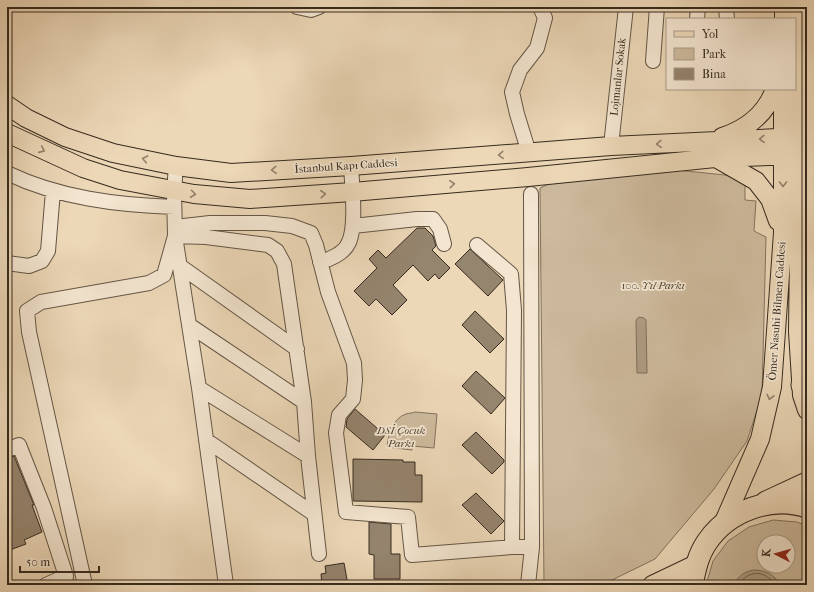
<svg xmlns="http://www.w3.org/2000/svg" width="814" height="592" font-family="'IM FELL French Canon',serif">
	<rect width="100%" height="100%" fill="#ecd7b7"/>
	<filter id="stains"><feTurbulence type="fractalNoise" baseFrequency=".005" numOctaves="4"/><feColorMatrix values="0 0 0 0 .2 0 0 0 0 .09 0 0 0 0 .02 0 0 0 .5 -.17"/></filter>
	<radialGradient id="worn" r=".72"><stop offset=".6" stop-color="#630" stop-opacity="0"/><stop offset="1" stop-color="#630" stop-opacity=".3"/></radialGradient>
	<path fill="#cdba9d" stroke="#82725e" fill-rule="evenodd" d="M676,170L725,175L745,181V200L756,201L754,231L766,237L762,395L747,441L714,489L655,559L610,581L593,585H544L540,188L553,182Z
		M415,412L437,414L434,448L412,446V450L387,447C388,435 393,418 406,414C409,413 413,413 415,412Z
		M773,520L797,522L807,526V585H706L713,561L728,541L749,527ZM764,542H788V566H764Z"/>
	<path fill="#ae9d83" stroke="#7e6f5b" d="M639,317L644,318L646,320L647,373H637L636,321L637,319Z
		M753,570C766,570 774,574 780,585H734C738,576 744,572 753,570Z"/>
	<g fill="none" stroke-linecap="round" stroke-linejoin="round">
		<path stroke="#726451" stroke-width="1" d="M738,585C748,570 765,569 775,585"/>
	</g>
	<path fill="#95846e" stroke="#362b1f" d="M417,228H425L433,236L436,246L432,250L450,268L439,279L435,274L428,281L413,265L393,285L407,300L392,315L376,299L369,306L354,291L377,268L369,259L378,250L386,258Z
		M470,249L503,280L488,296L455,264Z
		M475,311L504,339L490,353L462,325Z
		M476,371L505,398L491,414L462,386Z
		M355,409L385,435L373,450L346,427L347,419Z
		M476,432L504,460V462L492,474L462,445Z
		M14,456L34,505H32L42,532L24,540L26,544L7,551V458Z
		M353,459L403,460V462H415V475H422V502L353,501Z
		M476,493L504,521L491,534L462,505Z
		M369,522L391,524V554H400V579H374V555L369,554Z
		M344,563L348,585H322L321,574L326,573L325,566Z"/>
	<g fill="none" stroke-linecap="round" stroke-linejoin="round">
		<defs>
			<path id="minor" d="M297,7L311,10L319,7
				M726,7L727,19
				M697,19L698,7
				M653,61L657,7
				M611,146L626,7
				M529,153L517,114L512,92L520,70L537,48L545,18L540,7
				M7,173C59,198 117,205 174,207
				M353,226L417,219H433L440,229L444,244
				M175,227L210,223H265L292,226L311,233L316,245L328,292L354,363L355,380L353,399L339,415L336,433L346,512L408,517L412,555L512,547H532
				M477,245L511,274L514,310L512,547
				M320,262C329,260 344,253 348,244C357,228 352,185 351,166
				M7,263L29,266L42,261L48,251L53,191
				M180,266L297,349
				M189,325L304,402
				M199,388L308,456
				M206,440L314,514
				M7,450L19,445L44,508L66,576L65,585
				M46,585L66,576
				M85,585L29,332L27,311L41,302L149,283L164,275L175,236L174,191L176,166
				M226,585L199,388L175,236L206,237L268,245L277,251L284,264L304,402L308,456L319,554
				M528,585L532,547L531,194"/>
			<path id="major" d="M802,7L798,332L802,395L807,410
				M784,19V7
				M7,105L26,118L65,137L113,153L176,166L231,173L351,166L611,146L800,137
				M7,133L83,168L120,180L194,194L250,199L352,192L528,177L715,158L801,155
				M722,137C747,129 766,114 775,89
				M716,158L756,181L770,199L778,221
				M723,524L760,439L772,387L783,233V89
				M652,585L696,564"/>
			<path id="highway" d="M802,385L807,394
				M766,502L807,483
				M692,585C695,570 698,555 707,542C728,511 771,495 807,507"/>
		</defs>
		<use href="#minor" stroke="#645645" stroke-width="16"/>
		<use href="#major" stroke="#362b1f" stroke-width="20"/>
		<use href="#highway" stroke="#362b1f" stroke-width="23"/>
		<use href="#minor" stroke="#f3e5d0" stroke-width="14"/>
		<use href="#major" stroke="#ecd7b7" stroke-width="18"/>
		<use href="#highway" stroke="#ecd7b7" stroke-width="21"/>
	</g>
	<defs><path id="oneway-chevron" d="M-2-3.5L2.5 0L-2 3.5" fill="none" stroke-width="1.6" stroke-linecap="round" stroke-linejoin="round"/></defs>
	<g stroke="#91816b">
		<use href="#oneway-chevron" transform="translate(762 139) rotate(177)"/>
		<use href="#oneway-chevron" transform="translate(659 144) rotate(177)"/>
		<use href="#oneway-chevron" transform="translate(42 150) rotate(24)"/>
		<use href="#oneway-chevron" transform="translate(501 155) rotate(176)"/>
		<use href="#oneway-chevron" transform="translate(145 159) rotate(-169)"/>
		<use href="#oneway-chevron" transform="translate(274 170) rotate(177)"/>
		<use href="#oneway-chevron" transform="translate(452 184) rotate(-5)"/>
		<use href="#oneway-chevron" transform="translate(783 184) rotate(90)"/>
		<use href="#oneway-chevron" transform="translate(193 194) rotate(7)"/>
		<use href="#oneway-chevron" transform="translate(323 194) rotate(-4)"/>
		<use href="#oneway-chevron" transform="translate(770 397) rotate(103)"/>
	</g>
	<g text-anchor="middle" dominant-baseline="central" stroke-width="3.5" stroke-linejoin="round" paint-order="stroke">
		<g font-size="11" fill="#362b1f" stroke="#f3e5d0">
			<text transform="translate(618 77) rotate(-84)">Lojmanlar Sokak</text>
			<text transform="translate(346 166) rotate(-4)">İstanbul Kapı Caddesi</text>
			<text transform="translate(777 311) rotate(-86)">Ömer Nasuhi Bilmen Caddesi</text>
		</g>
		<g font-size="11" font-style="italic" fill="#544838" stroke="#f3e5d0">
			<text x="653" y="285">100. Yıl Parkı</text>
			<text x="401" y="430">DSİ Çocuk<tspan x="401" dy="13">Parkı</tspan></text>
		</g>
	</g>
	<rect width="814" height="592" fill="none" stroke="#ecd7b7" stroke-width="24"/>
	<rect x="8" y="8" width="798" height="576" fill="none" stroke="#362b1f" stroke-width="2"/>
	<rect x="12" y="12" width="790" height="568" fill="none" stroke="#362b1f"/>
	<rect x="666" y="18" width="130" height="72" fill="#f3e5d0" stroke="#a79b89"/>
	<rect x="674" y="31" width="20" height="6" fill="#ecd7b7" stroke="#a79b89"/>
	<text x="702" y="38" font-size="12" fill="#362b1f">Yol</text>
	<rect x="674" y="48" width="20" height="12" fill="#cdba9d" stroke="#a79b89"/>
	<text x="702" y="58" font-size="12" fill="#362b1f">Park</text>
	<rect x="674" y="68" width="20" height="12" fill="#95846e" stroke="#a79b89"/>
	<text x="702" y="78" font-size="12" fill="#362b1f">Bina</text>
	<g transform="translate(776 554) rotate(276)"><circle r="19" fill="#f3e5d0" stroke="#a79b89"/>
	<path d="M0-3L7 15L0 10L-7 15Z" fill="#8f2418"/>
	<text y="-6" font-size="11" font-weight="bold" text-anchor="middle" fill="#362b1f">K</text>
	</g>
	<path d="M20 566v6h79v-6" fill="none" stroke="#362b1f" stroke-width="2"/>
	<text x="26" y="566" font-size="12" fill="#362b1f" stroke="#f3e5d0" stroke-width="3" paint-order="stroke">50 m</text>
	<rect width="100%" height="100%" filter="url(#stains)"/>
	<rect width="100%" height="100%" fill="url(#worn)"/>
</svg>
